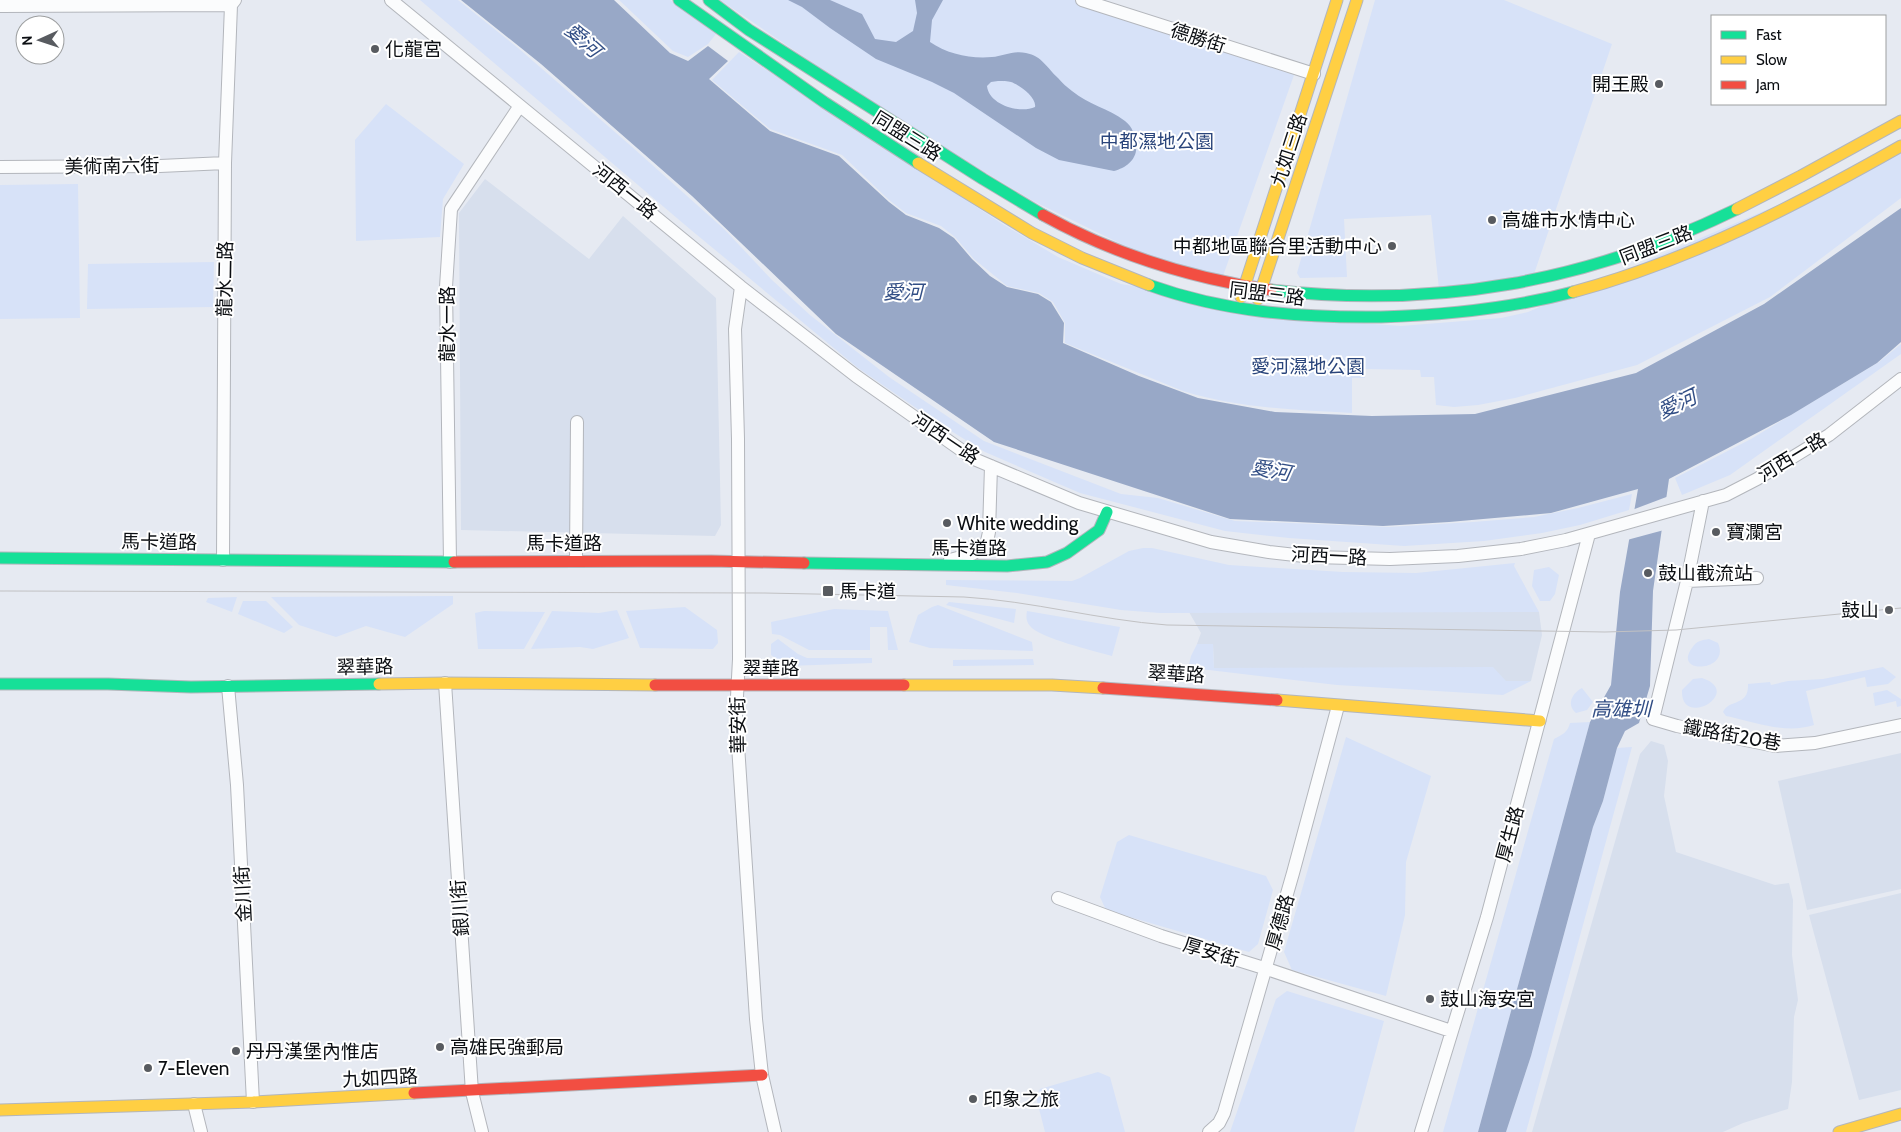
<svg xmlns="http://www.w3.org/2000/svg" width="1901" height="1132" font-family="Cabin,'Noto Sans TC',sans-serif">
	<rect width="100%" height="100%" fill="#e6eaf2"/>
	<path fill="#d7dfed" d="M485,179L589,259L623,216L716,298L721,525L715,536L461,530L459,213Z
		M1189,612H1539L1542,635L1531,681H1506L1349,669L1214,668L1213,644H1197L1201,633Z
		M1651,741L1664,745L1668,761L1664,796L1676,852L1775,885L1789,883L1793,900L1792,955L1798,1000L1794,1017L1792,1082L1788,1109L1743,1123L1723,1132H1532L1640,754Z
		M1901,753V889L1807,910L1778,781Z
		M1901,893V1090L1859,1100L1809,915Z"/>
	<path fill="#d7e2f8" d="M420,0H458L518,48L631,146L724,229L772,280L810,315L889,377L984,441L1121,494L1158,498L1235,521L1389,527L1473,522L1534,517L1578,508L1632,494L1629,510L1580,525L1542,533L1484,541L1404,546L1289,538L1225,531L1080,493L985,452L935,421L858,368L691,230Z
		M619,0H670L716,34L708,44L688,57L673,51Z
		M720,0H1079L1294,75L1223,276L1148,257L1033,201L888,114Z
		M1375,0H1504L1612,44L1534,274L1439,289L1431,215L1344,219L1347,277L1300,278L1297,273Z
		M739,52L1004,225L1058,257L1121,284L1360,323L1401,326L1501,318L1528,312L1901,152V198L1770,297L1637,365L1515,398L1478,405L1454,407L1436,405L1434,377H1421L1420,370L1365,369V378H1352V413C1295,410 1238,408 1183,391L1065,343V323L1053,302L1039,293L1007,286L974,259L955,237L941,226L906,213L889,200L842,155L770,129L712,80Z
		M386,104L464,164L443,199L440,237L356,241L355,140Z
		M78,184L80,318L0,319V185Z
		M214,262L213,307L87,309L88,264Z
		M1901,344V354L1730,475L1682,495L1675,478L1751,439L1879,362Z
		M1143,548H1152L1229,565L1343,572L1416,573L1515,563L1514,566L1539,612L1160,613L1121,610L1017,593L946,585V580L1072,581L1080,578L1129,551Z
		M1549,567L1559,575L1555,594L1550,601H1540L1532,586L1534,570Z
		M453,596V604L405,637L366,626L336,637L299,625L271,597Z
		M237,597L232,612L206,602L208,598Z
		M243,601H266L293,627L284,633L238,614Z
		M949,602L1016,609L1014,623L946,605Z
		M938,605L1032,642L1033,651L930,648L909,642L918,615L932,607Z
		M685,607L717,630L718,643L713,649L640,648L626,611Z
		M834,609L888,611L898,650H888L887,627H870V650H809L780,635L772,634L771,622Z
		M617,610L629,638L593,649L580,647L531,649L552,611L599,613Z
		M484,611L545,612L524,649H478L475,613Z
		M1027,611L1120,627L1112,656C1095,651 1039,638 1030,626C1026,621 1026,617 1027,611Z
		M778,639L798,654L807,658H872V663L787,666L771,655V644Z
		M1709,639L1718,643C1731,672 1672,675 1692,648C1696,641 1702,640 1709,639Z
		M1197,644H1213L1214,668L1493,667L1506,681H1531L1503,695L1337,685L1192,668L1189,664L1191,656Z
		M1033,659L1034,665L953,666V660Z
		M1883,667L1896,677L1888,684L1867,687L1865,677L1806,691L1814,725C1787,734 1757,723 1731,717L1726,716L1723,712C1729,699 1749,707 1748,684L1770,682L1771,685L1788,681L1823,679Z
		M1702,678C1745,692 1680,730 1682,690L1693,679Z
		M1582,688L1593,702L1587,710L1576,713C1566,705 1572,693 1582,688Z
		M1887,690L1901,699V706L1897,707L1896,701L1875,706L1873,693Z
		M1590,722L1478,1132H1443L1554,739C1562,735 1568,732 1570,723Z
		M1346,737L1431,776L1406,862L1405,915L1386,996L1292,970L1284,952Z
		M1632,747L1526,1132H1506L1531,1056L1593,827L1603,801L1617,748Z
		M1129,835L1266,876L1273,890L1258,944L1249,952L1106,910L1100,897L1117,842Z
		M1287,991L1384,1021L1354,1132H1230L1276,999Z
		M1098,1072L1110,1077L1125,1132H1045L1036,1097L1040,1089Z"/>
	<path fill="#98a8c7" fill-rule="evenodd" d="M461,0H614L670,53L688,61L708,46L728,61L709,79L770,131L839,156L889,202L906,215L939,228L954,238L972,259L990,276L1007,287L1038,294L1051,302L1064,323L1063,343L1139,376L1198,398L1275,412L1372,416L1475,414L1636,373L1764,304L1901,208V342L1877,363L1791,415L1669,479L1653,591L1650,686L1639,723L1625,731L1617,748L1603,801L1593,827L1531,1056L1506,1132H1478L1590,722L1611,685L1620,592L1638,489L1551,513L1449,522L1383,526L1230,519L994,442L836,334L692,196L541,64Z
		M788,0H830L862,14L875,39L896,42L913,31L917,13L915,0H943L932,20L930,42C947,54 971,59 992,57C1003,56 1014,50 1026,53C1042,56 1047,68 1058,78C1062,83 1067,87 1072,91C1089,105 1108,108 1125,121C1133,127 1135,136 1136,145C1138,159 1126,168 1114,171L1059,160L1036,148L954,93L932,82L876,59L830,28L802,7ZM998,81C1002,81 1008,81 1011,82C1020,85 1037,98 1035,107C1020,114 989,105 987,86L991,82Z"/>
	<path fill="#e6eaf2" d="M1669,496L1664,530L1627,540L1632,510Z"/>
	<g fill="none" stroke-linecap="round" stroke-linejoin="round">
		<defs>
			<path id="street" d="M391,0L741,287L856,376L974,459L1079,503L1211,542L1269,552L1313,557L1390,559L1458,556L1521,549L1566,540L1726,495L1757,479L1829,435L1901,379
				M1082,0L1314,74
				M0,6L231,5
				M0,167L160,166L225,163
				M741,287L735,329L738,439L739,659L736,715L756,1019L762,1075L775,1132
				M1703,501L1687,581L1653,719L1677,726L1775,746L1815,743L1901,725
				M223,560L225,163L231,5L235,0
				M576,560L577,422
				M950,560L972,554L986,546L989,532L991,466
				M450,562L446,287L451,209L519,107
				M1687,581L1757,578
				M445,683L472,1092L482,1132
				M228,686L237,785L253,1102
				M1058,898L1161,936L1267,969L1451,1031
				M194,1104L201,1132
				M1209,1132L1219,1123L1224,1113L1293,873L1338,706
				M1421,1132L1487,917L1589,534"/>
			<path id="fast" d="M679,0L824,102L918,163
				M709,0L749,30L983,179L1043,215
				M1149,285C1224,312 1301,318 1381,317C1446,315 1509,309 1573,292
				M1271,290C1436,309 1588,282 1737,209
				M0,558L454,562
				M804,563L1007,566L1047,562L1067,553L1099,530L1107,512
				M0,684H108L191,687L379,684"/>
			<path id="slow" d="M918,163L1032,233L1082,258L1149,285
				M1737,209L1801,176L1901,121
				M1573,292C1689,261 1797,205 1901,146
				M1241,297L1337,0
				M1258,299L1357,0
				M379,684L445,683L655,685
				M904,685H1052L1103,688
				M1277,700L1540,721
				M0,1110L253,1102L414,1093
				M1839,1132L1901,1114"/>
			<path id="jam" d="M1043,215C1115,255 1190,278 1271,290
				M454,562L711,561L804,563
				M655,685H904
				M1103,688L1277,700
				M414,1093L762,1075"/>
		</defs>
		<use href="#street" stroke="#b3b6bc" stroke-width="14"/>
		<use href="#fast" stroke="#b3b6bc" stroke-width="13"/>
		<use href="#slow" stroke="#b3b6bc" stroke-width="13"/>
		<use href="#jam" stroke="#b3b6bc" stroke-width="13"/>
		<use href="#street" stroke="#fbfcfd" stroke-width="12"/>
		<use href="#fast" stroke="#16e098" stroke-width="11"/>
		<use href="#slow" stroke="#ffcf43" stroke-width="11"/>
		<use href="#jam" stroke="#f24e42" stroke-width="11"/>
		<path stroke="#c1c1c3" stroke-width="1" d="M0,591L764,593L964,597C1032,601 1099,620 1167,625L1605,632L1676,630L1901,608"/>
	</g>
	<g fill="#585b60" stroke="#fff" stroke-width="2">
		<circle cx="375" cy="49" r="5"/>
		<circle cx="1659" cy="84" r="5"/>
		<circle cx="1492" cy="220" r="5"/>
		<circle cx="1392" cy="246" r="5"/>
		<circle cx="947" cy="523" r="5"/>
		<circle cx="1716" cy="532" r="5"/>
		<circle cx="1648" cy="573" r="5"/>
		<rect x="822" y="585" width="12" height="12" rx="2.5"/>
		<circle cx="1889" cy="610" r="5"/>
		<circle cx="1430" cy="999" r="5"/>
		<circle cx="440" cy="1047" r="5"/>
		<circle cx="236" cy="1051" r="5"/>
		<circle cx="148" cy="1068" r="5"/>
		<circle cx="973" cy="1099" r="5"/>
	</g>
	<g text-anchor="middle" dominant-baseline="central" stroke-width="4" stroke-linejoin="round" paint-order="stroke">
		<g font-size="19" fill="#0b0e12" stroke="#fff">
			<text transform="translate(1198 38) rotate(18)">德勝街</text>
			<text transform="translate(907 136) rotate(32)">同盟三路</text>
			<text transform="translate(1289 150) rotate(-72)">九如三路</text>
			<text transform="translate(112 166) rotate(-1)">美術南六街</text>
			<text transform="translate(625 191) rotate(39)">河西一路</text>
			<text transform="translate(1656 245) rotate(-21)">同盟三路</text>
			<text transform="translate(225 279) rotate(-89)">龍水二路</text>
			<text transform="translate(1267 294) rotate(7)">同盟三路</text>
			<text transform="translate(447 324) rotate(-90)">龍水一路</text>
			<text transform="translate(946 438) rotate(34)">河西一路</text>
			<text transform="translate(1792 457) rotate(-31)">河西一路</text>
			<text transform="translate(159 542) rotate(1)">馬卡道路</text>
			<text x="564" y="543">馬卡道路</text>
			<text x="969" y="548">馬卡道路</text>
			<text transform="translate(1329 556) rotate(3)">河西一路</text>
			<text transform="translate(365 667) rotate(-1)">翠華路</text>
			<text x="771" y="668">翠華路</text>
			<text transform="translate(1176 674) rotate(3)">翠華路</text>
			<text transform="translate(738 725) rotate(-91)">華安街</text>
			<text transform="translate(1732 735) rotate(10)">鐵路街20巷</text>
			<text transform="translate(1510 834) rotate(-75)">厚生路</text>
			<text transform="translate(243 894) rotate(-93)">金川街</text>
			<text transform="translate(460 908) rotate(-94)">銀川街</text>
			<text transform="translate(1280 922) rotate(-74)">厚德路</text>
			<text transform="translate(1211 952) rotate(17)">厚安街</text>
			<text transform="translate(380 1078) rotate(-3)">九如四路</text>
		</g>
		<g font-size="19" fill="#0b0e12" stroke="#fff" text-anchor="start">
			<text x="385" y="49">化龍宮</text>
			<text x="1649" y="84" text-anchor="end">開王殿</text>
			<text x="1502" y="220">高雄市水情中心</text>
			<text x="1382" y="246" text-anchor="end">中都地區聯合里活動中心</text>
			<text x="957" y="523">White wedding</text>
			<text x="1726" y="532">寶瀾宮</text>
			<text x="1658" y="573">鼓山截流站</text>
			<text x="839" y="591">馬卡道</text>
			<text x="1879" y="610" text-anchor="end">鼓山</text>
			<text x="1440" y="999">鼓山海安宮</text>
			<text x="450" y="1047">高雄民強郵局</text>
			<text x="246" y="1051">丹丹漢堡內惟店</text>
			<text x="158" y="1068">7-Eleven</text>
			<text x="983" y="1099">印象之旅</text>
		</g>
		<g font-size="19" fill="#2a457b" stroke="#fff">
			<text x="1157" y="141">中都濕地公園</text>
			<text x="1308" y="366">愛河濕地公園</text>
		</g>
		<g font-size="20" font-style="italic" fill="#324e85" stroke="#fff">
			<text transform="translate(583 40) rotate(42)">愛河</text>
			<text x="903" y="292">愛河</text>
			<text transform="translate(1677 404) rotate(-25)">愛河</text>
			<text transform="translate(1271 470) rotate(10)">愛河</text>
			<text x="1621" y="709">高雄圳</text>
		</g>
	</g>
	<rect x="1711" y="15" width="175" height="90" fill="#ffffff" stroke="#9d9fa0"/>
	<rect x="1721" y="31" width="25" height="8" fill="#16e098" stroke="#9d9fa0"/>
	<text x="1756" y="40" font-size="15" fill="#0b0e12">Fast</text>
	<rect x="1721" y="56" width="25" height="8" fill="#ffcf43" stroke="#9d9fa0"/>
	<text x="1756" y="65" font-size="15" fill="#0b0e12">Slow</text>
	<rect x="1721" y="81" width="25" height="8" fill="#f24e42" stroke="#9d9fa0"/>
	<text x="1756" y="90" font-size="15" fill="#0b0e12">Jam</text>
	<g transform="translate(40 40) rotate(267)"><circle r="24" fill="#ffffff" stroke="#9d9fa0"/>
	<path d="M0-4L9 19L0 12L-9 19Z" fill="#585b60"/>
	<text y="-8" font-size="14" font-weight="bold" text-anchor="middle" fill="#0b0e12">N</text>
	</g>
</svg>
